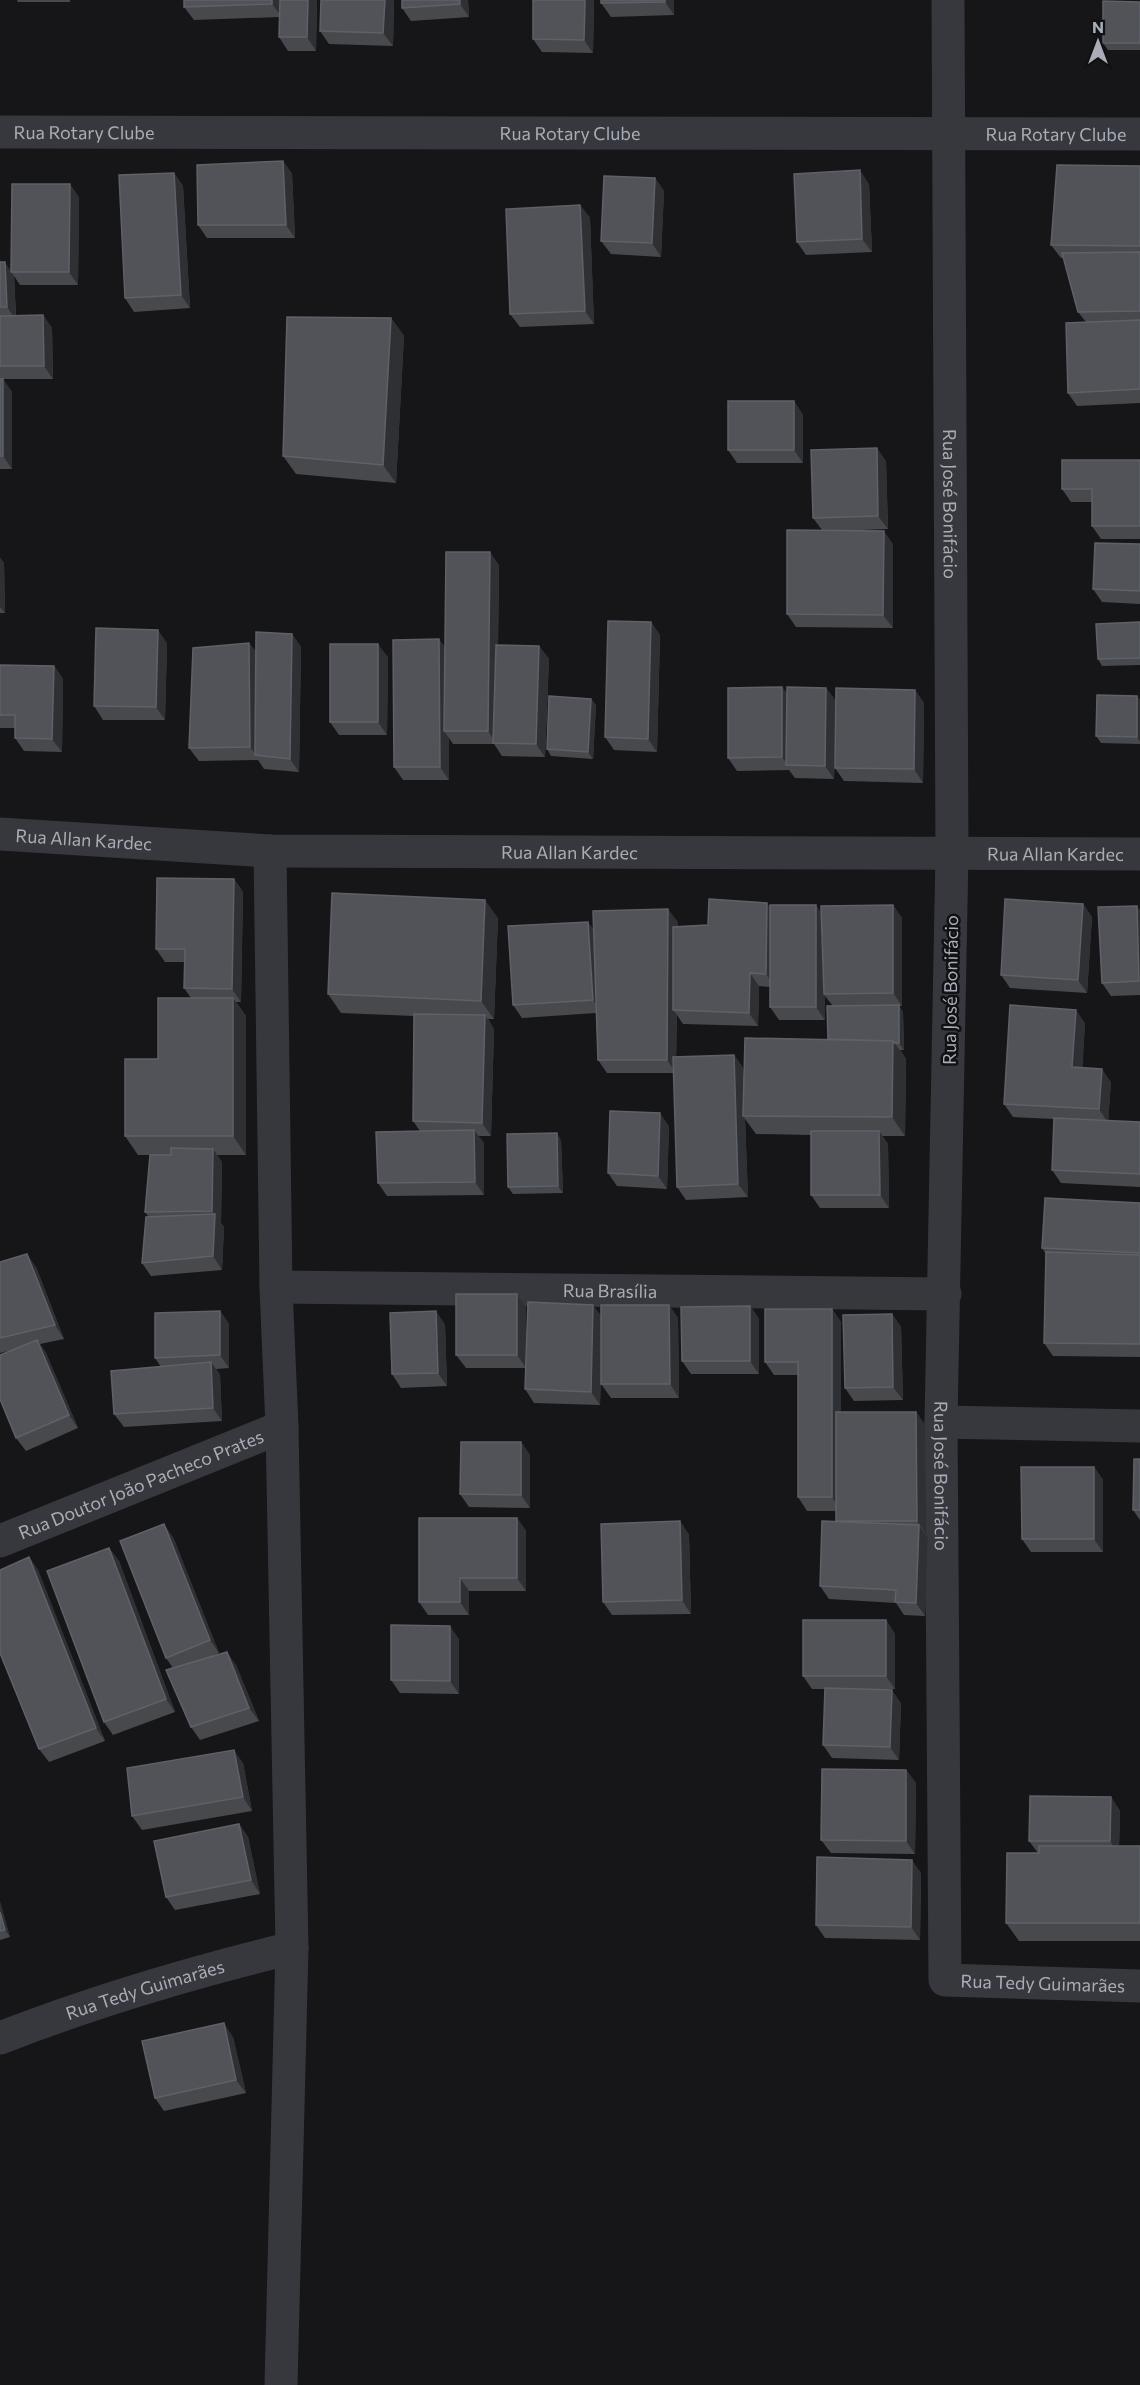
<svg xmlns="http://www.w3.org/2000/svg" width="1140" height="2385" font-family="Commissioner,sans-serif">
	<rect width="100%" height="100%" fill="#161618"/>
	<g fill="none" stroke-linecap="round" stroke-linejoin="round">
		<g stroke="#37383d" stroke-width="33">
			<path id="s1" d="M948,0L952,853L941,1422L945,1980L1140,1986"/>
			<path id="s2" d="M0,132L1140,134"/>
			<path id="s3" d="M0,834L270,851L1140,854"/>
			<path d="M270,851L276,1287L282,1427L292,1948L281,2385"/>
			<path id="s4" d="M276,1287L945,1294"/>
			<path d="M941,1422L1140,1426"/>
			<path id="s5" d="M0,1541L282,1427"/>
			<path id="s6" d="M0,2038C95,2001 193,1972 292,1948"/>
		</g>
	</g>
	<path fill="#47494d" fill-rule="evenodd" d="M17,0H70V2H18Z
		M184,0H317L316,51H288L279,37V17L194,20L184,7Z
		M394,0L393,46L329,44L320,31Z
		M402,0H468L469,17L411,21L402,8Z
		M533,0H594L593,53L542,52L533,39Z
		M674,0V15L611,17L601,3Z
		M1140,2V50H1108L1103,43Z
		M283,161L292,174L295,238H207L198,225Z
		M1140,166V403L1077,406L1068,393L1086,322L1078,312L1064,258H1061L1051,245Z
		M174,173L183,186L190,308L134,312L125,298Z
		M655,178L664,191L661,257L611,254L601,241Z
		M869,184L872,252L806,255L797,242Z
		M79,197L78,285H20L14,276L16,315H43L52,328L53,379H3L12,392V469H0V262L11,271Z
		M580,205L590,218L594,324L520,327L510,314Z
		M391,318L404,336L396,483L296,474L283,456Z
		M794,401L803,415V463H737L728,450Z
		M1140,460V539H1101L1092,526V502H1071L1062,489Z
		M886,461L888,529L833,531L893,544V628L796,627L787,614L822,530L813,518Z
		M1140,544V604L1102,602L1093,589Z
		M0,558L4,563L5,613H0Z
		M499,565L498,645L539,646L549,659L545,757L502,756L494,744H453L449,738V780H403L394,767L439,639L445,648Z
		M651,622L660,635L657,752L614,750L605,737Z
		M1140,622V665L1102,666L1098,659Z
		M292,634L301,647L299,772L264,769L258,760L199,761L189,748L249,643L256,652Z
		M167,643L165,720H103L94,706Z
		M388,657L387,735H339L330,722Z
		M0,665L54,666L63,679L62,752L24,751L15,738V728H0Z
		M782,687L787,694L826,688L836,701L834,779L795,778L789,770L737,771L728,758Z
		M915,690L924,703L923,783L844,781L835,768Z
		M1137,696L1140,700V744L1101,743L1096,736Z
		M591,699L596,705L593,759L551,756L547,749Z
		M234,879L243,892L241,1002H236L246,1016V1155H217L222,1162L221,1223L224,1227L222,1270L151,1276L142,1263L148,1216L145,1212L171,1155H138L125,1136L158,1059L191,998L184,988L185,962H165L156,949Z
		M1083,904L1092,917L1087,993L1010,988L1001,975Z
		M893,905L902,918V1006H899L903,1012L904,1050H900L906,1059L905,1136H882L888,1144L889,1208H820L811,1195V1135L756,1134L745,1119L748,1197L686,1200L677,1187L674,1073H607L598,1060L596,1013L522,1018L513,1005L594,930L678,922V926L708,925L770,908L821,911ZM759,986L770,987V1007L779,1020H825V996L833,1006L828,1039L744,1079L743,1068L734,1055L676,1057L677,1015L683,1024L758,1026Z
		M1137,906L1140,911V995L1111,996L1102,983Z
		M498,918L494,1019H488L494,1029L491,1136H478L484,1143V1195L387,1196L378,1183L420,1131L413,1121L414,1016L341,1013L328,994Z
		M1085,1023L1082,1068L1111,1082L1108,1121L1140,1122V1187L1061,1183L1052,1170L1054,1119L1013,1117L1004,1104Z
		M669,1126L667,1189L617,1186L608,1173Z
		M561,1140L563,1193L513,1194L508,1187Z
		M1140,1203V1357L1053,1356L1044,1343L1046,1254L1042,1248Z
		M0,1262L36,1267L64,1339L40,1344L46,1353L78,1428L26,1451L16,1438L8,1351L0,1353Z
		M517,1294L526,1307V1351L601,1315L669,1305L678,1318L679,1398H611L601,1384V1373L600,1405L534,1403L525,1389L526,1368H466L456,1355Z
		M750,1306L759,1319V1374H691L682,1361Z
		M832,1309L841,1322V1412H916L925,1425V1534L928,1538L925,1616L904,1615L896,1603L829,1599L820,1586L837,1522L836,1521V1511H807L798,1497V1375H774L765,1362Z
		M220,1311L229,1324V1368L216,1369L220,1375L222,1421L124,1427L114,1414L161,1367L155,1358Z
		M892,1314L901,1327L903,1400L854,1401L845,1388Z
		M445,1324L447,1386L401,1388L392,1374Z
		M521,1442L530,1455V1508L469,1507L460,1494Z
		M1140,1459V1520L1133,1510Z
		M1094,1467L1103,1480V1552H1031L1022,1539Z
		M517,1518L526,1531V1591H469V1615H428L419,1602Z
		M680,1521L689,1535L691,1614L612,1615L603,1602Z
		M173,1537L219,1653L210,1657L236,1665L259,1721L200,1740L191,1727L173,1668L166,1658Z
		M109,1548L119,1561L175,1712L113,1735L104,1722Z
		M29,1557L38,1570L105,1741L49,1762L39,1749Z
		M886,1620L895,1634V1689H866L901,1703L899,1760L832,1758L823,1745L825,1689H812L803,1676Z
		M459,1639V1694L400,1693L391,1680Z
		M243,1763L252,1811L142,1830L132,1816Z
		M906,1770L916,1783L915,1854L831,1853L821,1840Z
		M1111,1797L1120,1811L1119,1846H1140V1941H1019L1006,1923L1038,1853L1029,1841Z
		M239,1824L248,1837L260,1894L175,1910L166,1897Z
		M921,1873L920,1940L825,1938L816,1925Z
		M0,1902L10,1937L0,1940Z
		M233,2037L246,2093L164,2111L155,2098Z"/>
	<path fill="#2f3033" d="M272,0H281L282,17L272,4Z
		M308,0H317L316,51L307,37Z
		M385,0H394L393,46L383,33Z
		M460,0H468L469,17L460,4Z
		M585,0H594L593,53L584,40Z
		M665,0H674V15L665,2Z
		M283,161L292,174L295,238L286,225Z
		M860,170L869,184L872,252L862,239Z
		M174,173L183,186L190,308L181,295Z
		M655,178L664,191L661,257L652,243Z
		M70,184L79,197L78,285L69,272Z
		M580,205L590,218L594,324L585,311Z
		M5,262L14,276L16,320L7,307Z
		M43,315L52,328L53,379L44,366Z
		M391,318L404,336L396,483L383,465Z
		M3,379L12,392V469L3,456Z
		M794,401L803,415V463L794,450Z
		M877,448L886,461L888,529L878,516Z
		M884,531L893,544V628L883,615Z
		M490,552L499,565L497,743H496L488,731Z
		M0,558L4,563L5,613L0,607Z
		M651,622L660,635L657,752L648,739Z
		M158,630L167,643L165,720L156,707Z
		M292,634L301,647L299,772L290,759Z
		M439,639L448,652L444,731L449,738V780L440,767Z
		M249,643L259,656L256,755L250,747Z
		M378,644L388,657L387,735L378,722Z
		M539,646L549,659L545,757L536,744Z
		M54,666L63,679L62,752L52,739Z
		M782,687L791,700L788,765L782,757Z
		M826,688L836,701L834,779L825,766Z
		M915,690L924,703L923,783L914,769Z
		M1137,696L1140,700V742L1137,737Z
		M591,699L596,705L593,759L588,752Z
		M234,879L243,892L241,1002L232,989Z
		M485,900L498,918L494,1019L481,1001Z
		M767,903L776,916L775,987L766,974Z
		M1083,904L1092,917L1087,993L1078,980Z
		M816,905L825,918L824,994L825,996V1020L816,1007Z
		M893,905L902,918V1006L893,993Z
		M1137,906L1140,911V982L1139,981Z
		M668,909L678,922L677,1011L673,1010L677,1015L676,1073L667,1060Z
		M588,922L598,935L602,1013L593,1000Z
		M750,973L759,986L758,1026L749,1013Z
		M233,998L246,1016V1155L233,1136Z
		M899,1005L903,1012L904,1050L899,1043Z
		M1076,1010L1085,1023L1082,1080L1072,1067Z
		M485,1015L494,1029L491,1136L482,1123Z
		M893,1041L906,1059L905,1136L892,1117Z
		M734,1055L743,1068L745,1116H743L745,1119L748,1197L738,1184Z
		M1102,1069L1111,1082L1108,1123L1099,1109Z
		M660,1113L669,1126L667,1189L658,1176Z
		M474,1130L484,1143V1195L475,1182Z
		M879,1131L888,1144L889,1208L880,1195Z
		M557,1133L561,1140L563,1193L558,1186Z
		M213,1149L222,1162L221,1223L224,1227L222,1270L213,1256L215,1215L212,1211Z
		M27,1254L36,1267L64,1339L55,1325Z
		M517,1294L526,1307V1368L517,1355Z
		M593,1305L603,1318L600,1405L591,1392Z
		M669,1305L678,1318L679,1398L670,1384Z
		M750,1306L759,1319V1374L750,1361Z
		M832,1309L841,1322V1511L832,1497Z
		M220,1311L229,1324V1368L220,1355Z
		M436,1311L445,1324L447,1386L438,1373Z
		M892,1314L901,1327L903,1400L893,1387Z
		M37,1340L46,1353L78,1428L69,1415Z
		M211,1362L220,1375L222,1421L213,1408Z
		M916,1412L925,1425L926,1534L917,1521Z
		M521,1442L530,1455V1508L521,1495Z
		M1094,1467L1103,1480V1552L1094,1539Z
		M517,1518L526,1531V1591L517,1578Z
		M680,1521L689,1535L691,1614L682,1600Z
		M164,1524L173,1537L219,1653L210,1640Z
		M919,1525L928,1538L925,1616L916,1603Z
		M109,1548L119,1561L175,1712L166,1699Z
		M29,1557L38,1570L105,1741L96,1728Z
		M460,1578L469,1591V1615L460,1602Z
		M886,1620L895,1634V1689L886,1676Z
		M450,1626L459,1639V1694L450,1681Z
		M227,1652L236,1665L259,1721L249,1708Z
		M892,1690L901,1703L899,1760L890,1747Z
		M234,1750L243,1763L252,1811L243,1797Z
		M906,1770L916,1783L915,1854L906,1841Z
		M1111,1797L1120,1811L1119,1855L1110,1841Z
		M239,1824L248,1837L260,1894L251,1880Z
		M912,1860L921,1873L920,1940L911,1927Z
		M0,1902L10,1937L5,1930L0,1912Z
		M224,2023L233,2037L246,2093L236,2080Z"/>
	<path fill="#525359" stroke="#5f6168" stroke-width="1.5" d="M184,0H272V4L184,7Z
		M280,0H308L307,37H279Z
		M321,0H385L383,33L320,31Z
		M402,0H460V4L402,8Z
		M533,0H585L584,40L533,39Z
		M601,0H665V2L601,3Z
		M1103,1L1140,2V43H1103Z
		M283,161L286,225H198L197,165Z
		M1057,165L1140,166V246L1051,245Z
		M860,170L862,239L797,242L794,174Z
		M174,173L181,295L125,298L119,175Z
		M604,176L655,178L652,243L601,241Z
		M12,184H70L69,272H11Z
		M580,205L585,311L510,314L506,209Z
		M1140,252V311L1078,312L1062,253Z
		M0,262H5L7,307H0Z
		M43,315L44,366H0V316Z
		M287,317L391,318L383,465L283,456Z
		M1140,320V389L1068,393L1066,323Z
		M0,379H3V456H0Z
		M728,401H794V450H728Z
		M877,448L878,516L813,518L811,450Z
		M1062,460H1140V526H1092V489H1062Z
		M787,530L884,531L883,615L787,614Z
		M1095,543L1140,544V591L1093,589Z
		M446,552H490L488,731H444Z
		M608,621L651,622L648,739L605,737Z
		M1140,622V658L1098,659L1096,624Z
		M96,628L158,630L156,707L94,706Z
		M256,632L292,634L290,759L255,755Z
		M439,639L440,767H394L393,640Z
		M249,643L250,747L189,748L193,648Z
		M330,644H378V722H330Z
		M496,645L539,646L536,744L493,743Z
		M0,665L54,666L52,739L15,738V715H0Z
		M782,687V757L728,758V688Z
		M787,687L826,688L825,766L786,765Z
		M836,688L915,690L914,769L835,768Z
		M1097,695L1137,696V737L1096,736Z
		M549,696L591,699L588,752L547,749Z
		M157,878L234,879L232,989L184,988L185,949H156Z
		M332,893L485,900L481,1001L328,994Z
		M709,899L767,903L766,974L750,973L749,1013L673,1010V927L708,925Z
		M1005,899L1083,904L1078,980L1001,975Z
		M770,905H816V1007H770Z
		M893,905V993L824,994L821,906Z
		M1137,906L1139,981L1102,983L1098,907Z
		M668,909L667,1060H598L593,911Z
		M588,922L593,1000L513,1005L508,926Z
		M158,998H233V1136H125V1059H158Z
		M899,1005V1043H895L893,1041L828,1039L827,1006Z
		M1010,1005L1076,1010L1072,1067L1102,1069L1099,1109L1004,1104Z
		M414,1014L485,1015L482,1123L413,1121Z
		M745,1038L893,1041L892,1117L743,1116Z
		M734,1055L738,1184L677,1187L673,1057Z
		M610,1111L660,1113L658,1176L608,1173Z
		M1054,1118L1140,1122V1174L1052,1170Z
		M474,1130L475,1182L378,1183L376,1132Z
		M811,1131H879L880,1195H811Z
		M557,1133L558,1186L508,1187L507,1134Z
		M171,1148L213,1149L212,1211L145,1212L150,1155H171Z
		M1045,1198L1140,1203V1253L1042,1248Z
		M215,1214L213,1256L142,1263L146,1217Z
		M1046,1252L1140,1255V1344L1044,1343Z
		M27,1254L55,1325L0,1338V1262Z
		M456,1294H517V1355H456Z
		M528,1302L593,1305L591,1392L525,1389Z
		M601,1305H669L670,1384H601Z
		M750,1306V1361H682L681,1307Z
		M765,1309H832V1497H798V1362H765Z
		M220,1311V1355L155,1358V1313Z
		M436,1311L438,1373L392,1374L390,1313Z
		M892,1314L893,1387L845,1388L843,1315Z
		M37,1340L69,1415L16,1438L0,1399V1355Z
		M211,1362L213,1408L114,1414L111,1371Z
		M836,1412H916L917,1521H836Z
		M461,1442H521V1495L460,1494Z
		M1134,1459H1140V1510H1133Z
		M1021,1467H1094V1539H1022Z
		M419,1518H517V1578H460V1602H419Z
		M680,1521L682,1600L603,1602L601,1524Z
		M822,1521L919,1525L916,1603L895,1602L896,1590L820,1586Z
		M164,1524L210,1640L166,1658L120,1541Z
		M109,1548L166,1699L104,1722L47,1571Z
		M29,1557L96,1728L39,1749L0,1653V1570Z
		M803,1620H886V1676H803Z
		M391,1625L450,1626V1681L391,1680Z
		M227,1652L249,1708L191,1727L166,1670Z
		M825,1688L892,1690L890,1747L823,1745Z
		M234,1750L243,1797L132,1816L127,1768Z
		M822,1769L906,1770V1841L821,1840Z
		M1030,1796L1111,1797L1110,1841H1029Z
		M239,1824L251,1880L166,1897L154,1841Z
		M1039,1846H1140V1923H1006L1007,1853H1039Z
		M817,1857L912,1860L911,1927L816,1925Z
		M0,1912L5,1930L0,1931Z
		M224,2023L236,2080L155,2098L142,2041Z"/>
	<g text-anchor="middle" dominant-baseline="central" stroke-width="5" stroke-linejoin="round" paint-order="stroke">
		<g font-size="18" fill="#a8adb8" stroke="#111113">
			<text stroke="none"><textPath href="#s2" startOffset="84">Rua Rotary Clube</textPath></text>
			<text stroke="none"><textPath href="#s2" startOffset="570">Rua Rotary Clube</textPath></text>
			<text stroke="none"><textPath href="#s2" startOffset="1056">Rua Rotary Clube</textPath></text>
			<text stroke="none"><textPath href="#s1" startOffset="504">Rua José Bonifácio</textPath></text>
			<text stroke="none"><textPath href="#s3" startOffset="84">Rua Allan Kardec</textPath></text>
			<text stroke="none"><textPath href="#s3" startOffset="570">Rua Allan Kardec</textPath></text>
			<text stroke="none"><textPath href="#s3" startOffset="1056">Rua Allan Kardec</textPath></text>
			<text transform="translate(950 990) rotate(-89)">Rua José Bonifácio</text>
			<text stroke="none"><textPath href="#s4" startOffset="334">Rua Brasília</textPath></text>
			<text stroke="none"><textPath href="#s1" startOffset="1476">Rua José Bonifácio</textPath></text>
			<text stroke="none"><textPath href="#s5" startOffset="152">Rua Doutor João Pacheco Prates</textPath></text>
			<text stroke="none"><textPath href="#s1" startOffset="2078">Rua Tedy Guimarães</textPath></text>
			<text stroke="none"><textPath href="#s6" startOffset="153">Rua Tedy Guimarães</textPath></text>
		</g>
	</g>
	<g transform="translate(1098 42)" stroke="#111113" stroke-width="4.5" paint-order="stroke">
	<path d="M0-4.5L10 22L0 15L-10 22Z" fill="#a8adb8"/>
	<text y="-9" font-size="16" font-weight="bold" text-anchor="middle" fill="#a8adb8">N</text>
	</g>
</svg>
